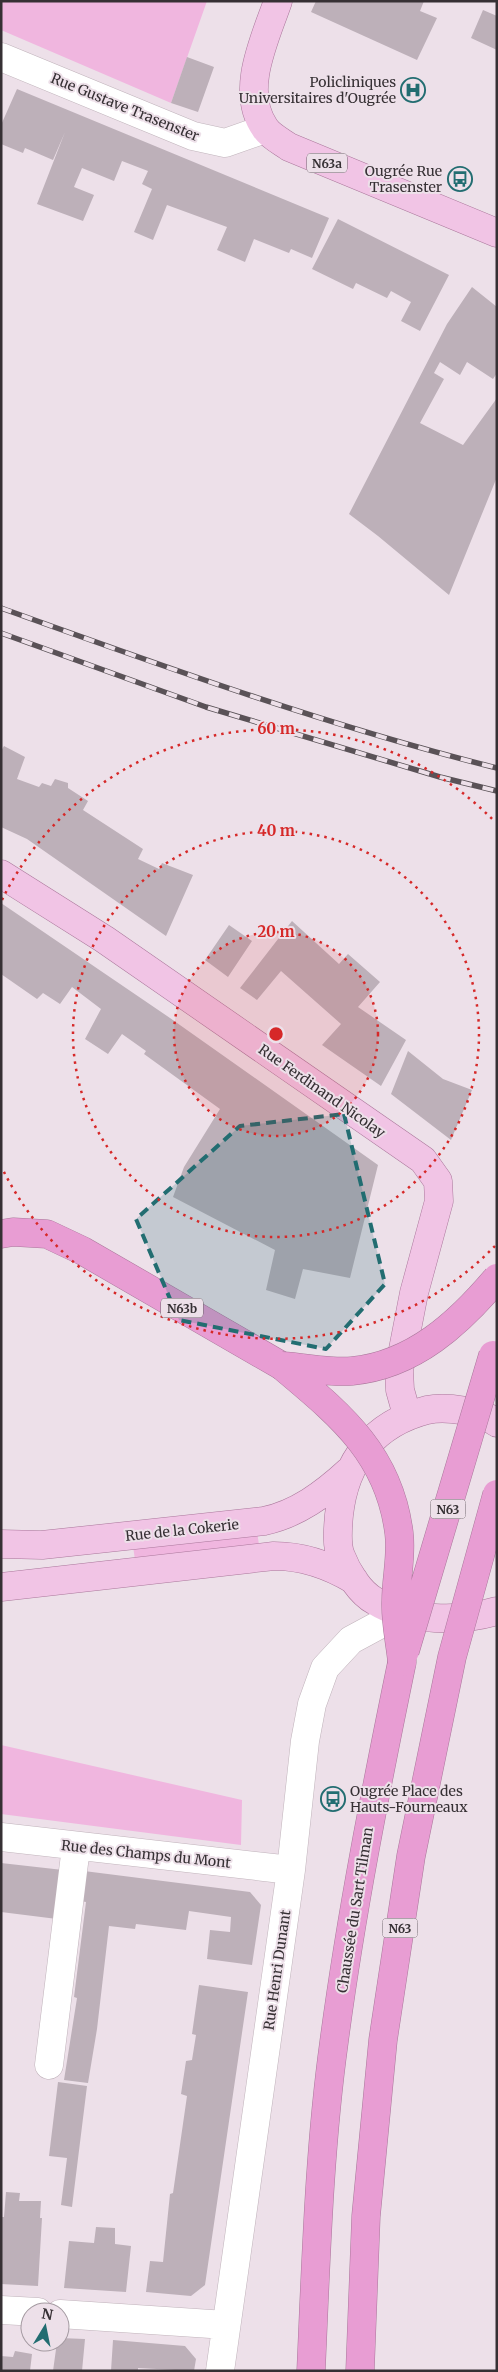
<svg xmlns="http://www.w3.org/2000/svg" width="498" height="2372" font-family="Merriweather,serif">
	<rect width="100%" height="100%" fill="#ede0e9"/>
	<path fill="#f0b6df" d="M1,1H207L171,103L1,30Z
		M257,1531L259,1545L135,1560L133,1546Z
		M1,1745L242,1800L241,1845L1,1814Z"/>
	<path fill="#bdb0b9" d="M316,1H424L420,11L437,18L417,60L311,12Z
		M483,10L497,16V50L471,38Z
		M187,57L214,67L198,112L171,103Z
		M17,89L329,218L312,258L291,249L289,253L254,239L245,262L217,250L227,227L167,205L153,240L134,232L152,189L142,184L148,171L122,161L114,181L82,168L74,187L94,195L83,221L37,204L65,132L53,160L25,148L23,153L1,144V125Z
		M338,219L449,275L420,331L401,321L411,302L391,291L387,298L356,283L353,289L312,269Z
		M472,287L497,307V373L493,379L467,362L460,375L440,362L434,373L444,379L420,423L463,445L497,398V477L449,595L378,536L349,514L447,324Z
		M4,746L25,757L17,779L39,787L42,783L51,786L55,779L68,783V788L88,801L83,810L143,849L138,859L159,869L162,863L193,875L166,936L27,839L1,827V751Z
		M1,903L170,1018L378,1165L350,1278L303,1269L295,1299L266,1290L275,1250L173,1197L184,1167L220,1109L144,1054L146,1051L122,1034L108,1054L85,1039L101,1009L72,987L60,1004L43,993L37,999L1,974Z
		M292,921L339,964L348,954L380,982L358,1007L406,1040L381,1086L322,1045L341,1024L281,971L257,1000L240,988Z
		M229,925L252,941L228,977L205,960Z
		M408,1051L443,1079L472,1090L451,1140L391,1094Z
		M1,1863L63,1870L57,1919L1,1912Z
		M84,1871L250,1892L261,1905L252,1965L207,1959L210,1930L230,1932L231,1917L189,1911L186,1930L136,1924L135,1929L109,1926L97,2029L88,2083L64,2080L77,1998L74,1997L86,1902L80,1901Z
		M199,1985L248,1992L205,2285L191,2296L146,2292L150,2261L163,2262L170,2194L173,2193L187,2096L181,2094L186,2061L192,2060L196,2035L192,2034Z
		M58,2082L87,2086L72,2207L61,2205L67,2158L49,2156Z
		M6,2192L20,2193L19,2201H41L40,2218H42L38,2286L1,2284V2217H4Z
		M96,2227L115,2228V2244L131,2246L126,2292L64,2288L69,2241L94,2243Z
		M60,2338L85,2339L82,2371H53L57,2342H60Z
		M113,2340L185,2346L196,2359L194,2371L138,2368V2371H111Z
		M15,2351L32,2354L30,2371H1V2356L13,2357Z"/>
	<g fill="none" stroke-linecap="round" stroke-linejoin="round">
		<defs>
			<path id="minor" d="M1,57L193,136L225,143L265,129
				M1,1837L291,1870
				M49,2065L76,1847
				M1,2310L38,2312
				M60,2314L226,2325
				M220,2371L291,1870L305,1741L312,1704L325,1668L351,1640L403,1612"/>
			<path id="major" d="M278,1C265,39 239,91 265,128C270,136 282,142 289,147L497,233
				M1,874L104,939L423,1160L438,1181L439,1201L414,1293L399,1370L400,1390L407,1415
				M497,1423C482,1411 446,1406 427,1410C373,1424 345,1461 339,1515C338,1527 336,1545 341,1556C347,1572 360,1593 375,1601C409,1622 460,1622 497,1611
				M1,1544L42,1545L264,1521C297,1514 324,1494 349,1471
				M1,1587L274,1556C304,1556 329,1565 354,1580"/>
			<path id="highway" d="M1,1234L13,1232L47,1234L83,1251L282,1366
				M311,2371C316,2261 319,2151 334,2042C351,1914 376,1788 402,1662"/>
		</defs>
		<use href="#minor" stroke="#c0b3bb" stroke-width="29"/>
		<use href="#major" stroke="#aa779b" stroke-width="29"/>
		<use href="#highway" stroke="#aa779b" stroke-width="29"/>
		<use href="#minor" stroke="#fff" stroke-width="28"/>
		<use href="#major" stroke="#f1c4e5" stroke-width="28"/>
		<use href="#highway" stroke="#e89dd3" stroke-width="28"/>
		<defs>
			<path id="rail" d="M1,608C165,667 328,726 497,768
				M1,633L206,707L440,777L497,791"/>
		</defs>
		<use href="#rail" stroke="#5a5257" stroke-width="5.5"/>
		<use href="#rail" stroke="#ede0e9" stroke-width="4" stroke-dasharray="11" stroke-linecap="butt"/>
		<defs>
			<path id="highway-bridge" d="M282,1366C339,1414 389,1453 399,1533C402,1556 396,1578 396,1601C395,1621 400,1642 402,1662
				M282,1366C304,1367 330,1373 352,1371C414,1365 459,1323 497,1278
				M405,1651L493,1355
				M360,2371L366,2216L383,2040L411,1856L452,1657L497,1494"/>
		</defs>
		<use href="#highway-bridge" stroke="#aa779b" stroke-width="29" stroke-linecap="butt"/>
		<use href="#highway-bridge" stroke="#e89dd3" stroke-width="28"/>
	</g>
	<path fill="#226d71" fill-opacity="0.2" stroke="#226d71" stroke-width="4" stroke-dasharray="10 6" stroke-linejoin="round" d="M344,1114L385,1284L326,1349L179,1320L136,1219L240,1126Z"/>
	<circle cx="276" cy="1034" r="102" fill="#d62828" fill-opacity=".12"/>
	<g fill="none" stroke="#d62828" stroke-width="2.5" stroke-dasharray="2.5 5">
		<circle cx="276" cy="1034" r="102"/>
		<circle cx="276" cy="1034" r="203"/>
		<path d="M495 1246A305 305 0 0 1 2 1168M2 900A305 305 0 0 1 495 822"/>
	</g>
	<defs>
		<symbol id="hospital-ring" viewBox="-11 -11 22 22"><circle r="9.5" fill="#ede0e9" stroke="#226d71" stroke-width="1.5"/><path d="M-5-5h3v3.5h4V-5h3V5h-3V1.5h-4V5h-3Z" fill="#226d71"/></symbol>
		<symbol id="bus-ring" viewBox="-11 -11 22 22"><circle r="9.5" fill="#ede0e9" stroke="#226d71" stroke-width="1.5"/><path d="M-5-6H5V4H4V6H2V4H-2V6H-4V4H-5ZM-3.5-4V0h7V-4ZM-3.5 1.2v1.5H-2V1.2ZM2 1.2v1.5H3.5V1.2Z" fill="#226d71"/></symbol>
	</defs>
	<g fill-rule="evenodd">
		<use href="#hospital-ring" x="399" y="76" width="28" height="28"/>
		<use href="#bus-ring" x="446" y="165" width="28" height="28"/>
		<use href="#bus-ring" x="319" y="1785" width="28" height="28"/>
	</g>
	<g text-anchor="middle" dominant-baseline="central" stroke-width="4" stroke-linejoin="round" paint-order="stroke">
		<g fill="#ede0e9" stroke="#6d656a" stroke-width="1">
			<rect x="307" y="153.5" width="40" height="19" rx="4"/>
			<rect x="161" y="1298.5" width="42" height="19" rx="4"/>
			<rect x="430.5" y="1499.5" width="35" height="19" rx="4"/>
			<rect x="382.5" y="1918.5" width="35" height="19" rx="4"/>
		</g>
		<g font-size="12" font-weight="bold" fill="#363034">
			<text x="327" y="163">N63a</text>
			<text x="182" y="1308">N63b</text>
			<text x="448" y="1509">N63</text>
			<text x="400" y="1928">N63</text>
		</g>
		<g font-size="14" fill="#363034" stroke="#ede0e9" text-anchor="end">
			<text x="396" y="82">Policliniques<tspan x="396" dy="16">Universitaires d'Ougrée</tspan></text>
			<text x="442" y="171">Ougrée Rue<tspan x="442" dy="16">Trasenster</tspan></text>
			<text x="350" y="1791" text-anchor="start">Ougrée Place des<tspan x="350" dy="16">Hauts-Fourneaux</tspan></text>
		</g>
		<g font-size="14" fill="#363034" stroke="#ede0e9">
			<text transform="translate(125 107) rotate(22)">Rue Gustave Trasenster</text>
			<text transform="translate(322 1091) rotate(35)">Rue Ferdinand Nicolay</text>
			<text transform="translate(182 1530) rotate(-6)">Rue de la Cokerie</text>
			<text transform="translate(146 1854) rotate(6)">Rue des Champs du Mont</text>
			<text transform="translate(355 1910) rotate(-81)">Chaussée du Sart Tilman</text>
			<text transform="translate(277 1970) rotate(-82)">Rue Henri Dunant</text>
		</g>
	</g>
	<circle cx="276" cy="1034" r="8" fill="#d62828" stroke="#ede0e9" stroke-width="2.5"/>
	<g font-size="15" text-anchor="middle" font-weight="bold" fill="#d62828" stroke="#ede0e9" stroke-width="4" stroke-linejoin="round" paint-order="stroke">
		<text x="276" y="734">60 m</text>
		<text x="276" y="836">40 m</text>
		<text x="276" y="937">20 m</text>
	</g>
	<rect width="498" height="2372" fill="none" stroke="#363034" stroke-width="5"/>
	<g transform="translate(45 2327) rotate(10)"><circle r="24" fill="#ede0e9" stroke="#a49aa1"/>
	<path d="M0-4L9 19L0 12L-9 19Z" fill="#226d71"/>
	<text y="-8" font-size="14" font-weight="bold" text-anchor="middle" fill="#363034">N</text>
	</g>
</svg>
